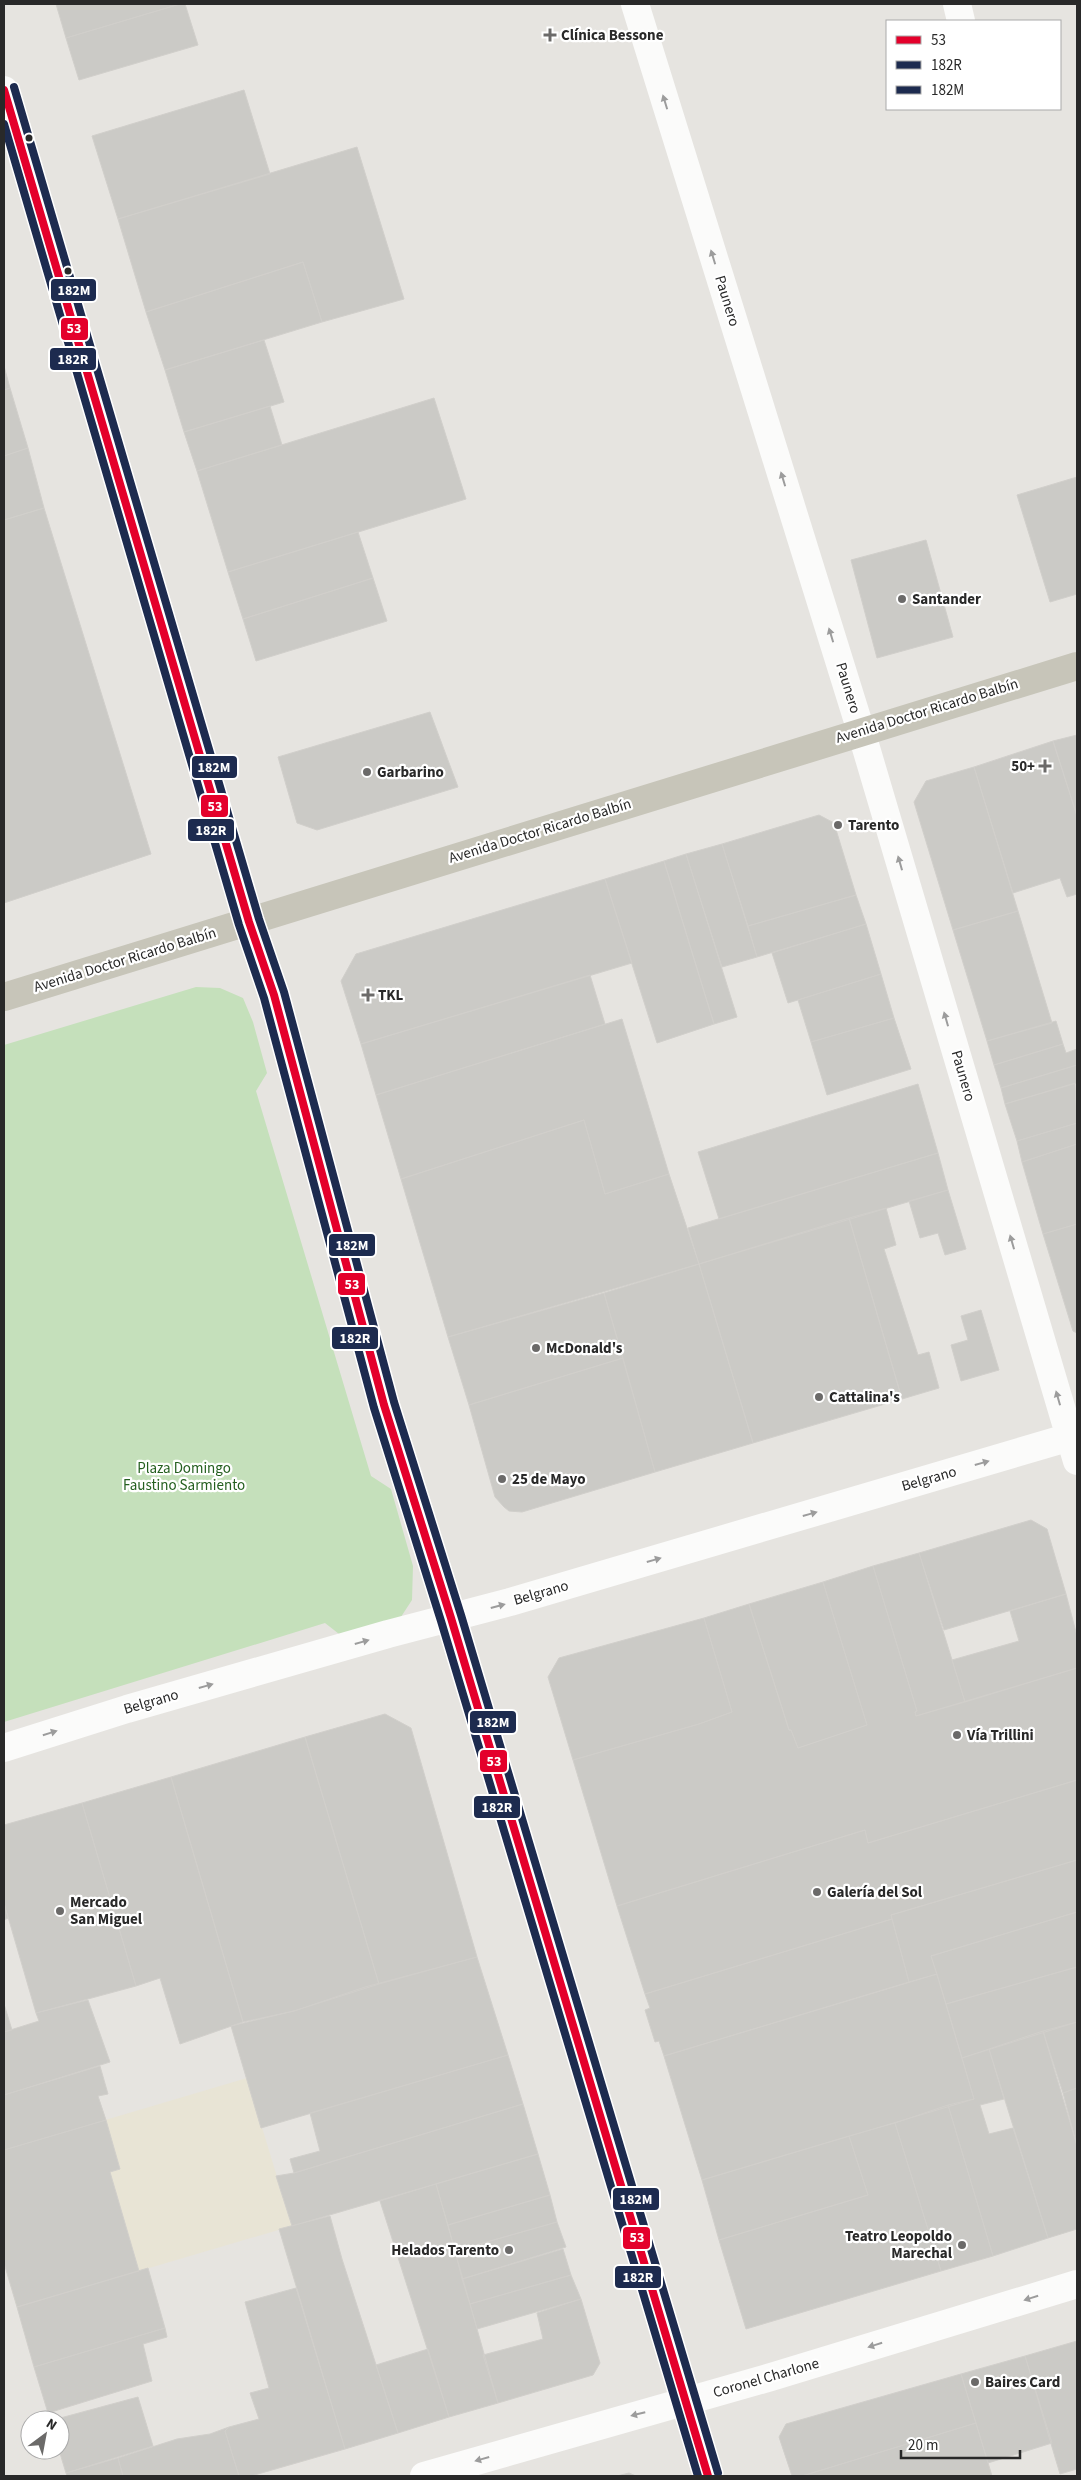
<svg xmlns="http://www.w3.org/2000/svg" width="1081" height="2480" font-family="'Source Sans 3',sans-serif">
	<rect width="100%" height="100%" fill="#e6e4e0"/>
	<path fill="#e8e4d5" d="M247,2078L292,2226L17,2307L4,2263V2150Z"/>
	<path fill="#c5e0bb" d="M196,987L220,988L243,998L253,1022L267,1073L256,1091L371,1476L391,1489L413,1566L412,1600L397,1623L348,1641L325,1623L4,1722V1045Z"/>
	<path fill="#cbcac6" stroke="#d1cfcb" d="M56,4H180L66,38Z
		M180,4H185L198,45L79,80L66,38Z
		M244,90L270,174L118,219L92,136Z
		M357,147L404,299L322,322L303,262L146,312L118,219Z
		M303,262L322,322L165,370L146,312Z
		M264,340L284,402L184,432L165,370Z
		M4,366L10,388L4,390Z
		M10,388L28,448L4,456V390Z
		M434,398L466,499L228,572L197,471Z
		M270,406L282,445L197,471L184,432Z
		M28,448L44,508L4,520V456Z
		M1077,477V594L1050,602L1017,495Z
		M44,508L151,854L4,903V520Z
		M358,532L373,578L243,619L228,572Z
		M926,540L953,637L877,658L851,560Z
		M373,578L387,621L256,661L243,619Z
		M430,712L458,787L317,830L297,823L278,757Z
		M1077,735V816L1053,741Z
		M1053,741L1077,816V894L1067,897L1060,878L1013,893L974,767Z
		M974,767L1018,911L953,930L914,802L926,781Z
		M819,815L834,823L856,895L748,926L722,844Z
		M722,844L757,957L722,967L686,854Z
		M686,854L737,1017L714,1024L664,861Z
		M664,861L714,1024L657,1043L605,879Z
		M605,879L632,963L361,1044L341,981L356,954Z
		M856,895L866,924L757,957L748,926Z
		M1018,911L1052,1023L987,1041L953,930Z
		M866,924L881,974L788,1003L772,953Z
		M881,974L894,1018L811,1042L798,1000Z
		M590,975L605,1024L376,1095L361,1044Z
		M894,1018L911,1069L827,1095L811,1042Z
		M622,1019L669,1174L605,1194L584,1120L401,1179L376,1095Z
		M1056,1021L1063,1044L994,1065L987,1041Z
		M1063,1044L1066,1053L1077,1049V1065L1001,1088L994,1065Z
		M1077,1065V1083L1005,1104L1001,1088Z
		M1075,1083L1077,1123L1017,1141L1005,1104Z
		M918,1084L938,1153L719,1219L698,1152Z
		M584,1120L605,1194L669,1174L699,1264L448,1337L401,1179Z
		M1077,1123V1144L1022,1162L1017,1141Z
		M1077,1144V1224L1043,1234L1022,1162Z
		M938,1153L948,1190L699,1264L688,1228Z
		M948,1190L966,1249L945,1255L938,1233L920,1238L909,1201Z
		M886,1208L896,1245L884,1249L918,1355L929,1352L939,1388L902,1399L849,1218Z
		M849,1218L902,1399L753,1443L699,1264Z
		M1077,1224V1333L1073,1331L1043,1234Z
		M699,1264L753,1443L655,1472L604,1293Z
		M604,1293L623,1358L469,1405L448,1337Z
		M981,1310L999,1370L961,1381L951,1345L968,1340L961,1316Z
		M623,1358L655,1472L522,1512L509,1511L504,1507L495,1497L469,1405Z
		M1031,1520L1047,1529L1066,1594L944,1630L919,1553Z
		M919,1553L965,1702L916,1716L915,1712L917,1711L873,1566Z
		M873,1566L917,1711L915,1712L916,1716L1077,1668V1780L868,1843L865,1830L617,1906L573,1760L699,1724L732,1712L704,1618L749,1604L789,1730H791L798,1748L867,1725L823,1582Z
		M823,1582L867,1725L798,1748L791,1730H789L749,1604Z
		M1066,1594L1077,1636V1668L965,1702L952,1660L1019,1641L1010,1611Z
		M704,1618L732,1712L699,1724L573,1760L548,1677L559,1658Z
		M385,1714L411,1728L477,1957L379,1984L305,1737Z
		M305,1737L379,1984L294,2011L243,2022L171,1777Z
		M171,1777L243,2022L180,2044L160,1978L136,1986L82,1803Z
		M1077,1780V1860L891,1915L892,1919L645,1994L617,1906L865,1830L868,1843Z
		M82,1803L136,1986L36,2013L4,1903V1825Z
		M1077,1860V1912L931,1956L937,1974L909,1982L891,1915Z
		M4,1903L8,1918L4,1920Z
		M1077,1912V1967L946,2004L931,1956Z
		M892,1919L909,1982L664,2056L659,2041L655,2042L645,2010L650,2008L645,1994Z
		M477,1957L508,2055L261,2128L231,2026L294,2011L365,1987Z
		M1077,1967V2022L962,2058L946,2004Z
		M937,1974L974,2099L702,2180L664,2056Z
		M88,2000L110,2062L4,2095V2032L39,2021L36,2013Z
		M4,2004L12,2030L4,2032Z
		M1077,2022V2088L1063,2093L1043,2031Z
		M1043,2031L1077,2146V2229L1048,2238L989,2049Z
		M989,2049L1004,2099L980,2105L989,2134L1013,2128L1048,2238L993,2256L948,2105L974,2099L962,2058Z
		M508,2055L523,2104L294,2173L290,2159L320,2151L310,2113Z
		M100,2066L108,2094L98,2096L106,2120L4,2150V2095Z
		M1077,2088V2146L1063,2093Z
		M523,2104L538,2154L292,2226L276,2176L294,2173Z
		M948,2105L993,2256L941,2271L895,2123Z
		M106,2120L120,2169L110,2172L139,2271L17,2307L4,2263V2150Z
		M895,2123L941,2271L746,2329L719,2240L868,2195L849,2136Z
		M849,2136L868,2195L719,2240L702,2180Z
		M538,2154L550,2195L448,2225L436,2184Z
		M436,2184L498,2403L449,2417L380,2201Z
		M550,2195L557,2222L455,2251L448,2225Z
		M330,2216L342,2259L398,2433L345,2449L279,2229Z
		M557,2222L566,2247L462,2279L455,2251Z
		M563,2249L571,2275L470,2304L462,2279Z
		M148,2268L165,2328L34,2367L17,2307Z
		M571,2275L581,2299L477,2329L470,2304Z
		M296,2288L345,2449L251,2476H239L225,2431L229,2427L259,2419L250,2393L269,2388L245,2302Z
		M581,2299L600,2363L593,2375L498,2403L483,2355L543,2339L537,2313Z
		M165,2328L167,2337L143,2344L152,2381L48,2413L34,2367Z
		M1077,2341V2469L1060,2474L1025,2356Z
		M428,2349L449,2417L398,2433L376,2365Z
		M1025,2356L1052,2443L988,2463L961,2374Z
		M961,2374L976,2423L802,2476H792L779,2437L786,2424Z
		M138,2397L153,2446L66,2473L59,2450L60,2420H53Z
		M976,2423L992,2476H802Z
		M229,2427L225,2431L239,2476H123L118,2458L177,2439L210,2434Z
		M118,2458L123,2476H67L66,2473Z
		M629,2473L636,2476H617Z"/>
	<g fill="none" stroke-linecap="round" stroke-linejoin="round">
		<path stroke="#fbfbfa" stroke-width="28" d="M635,4L861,731L1077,1461
			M957,4L961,21
			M4,1748L127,1709L388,1634L510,1602L1077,1435
			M424,2476L771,2377L1077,2284"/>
		<path stroke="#fbfbfa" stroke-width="28" d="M4,90L178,675L249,922L274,995L384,1405L451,1618L708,2476"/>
		<path stroke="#c7c5b9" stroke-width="28" d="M4,997L1077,666"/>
		<defs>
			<path id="bus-1" d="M4,90L249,922L274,995L384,1405L451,1618L708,2476"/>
			<path id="bus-2" d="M4,124L239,925L264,998L374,1408L441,1621L698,2476"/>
			<path id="bus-3" d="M14,87L259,919L284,992L394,1402L461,1615L718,2473"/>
		</defs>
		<use href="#bus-1" stroke="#fff" stroke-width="11"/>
		<use href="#bus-2" stroke="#fff" stroke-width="11"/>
		<use href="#bus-3" stroke="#fff" stroke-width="11"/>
		<use href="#bus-1" stroke="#e4002b" stroke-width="8"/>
		<use href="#bus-2" stroke="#1d2b4f" stroke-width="8"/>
		<use href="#bus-3" stroke="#1d2b4f" stroke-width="8"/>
	</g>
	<defs><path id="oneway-solid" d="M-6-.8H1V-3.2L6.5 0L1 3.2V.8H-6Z" transform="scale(1.25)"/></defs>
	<g fill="#9c9c9c">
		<use href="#oneway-solid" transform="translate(665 102) rotate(-107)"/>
		<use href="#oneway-solid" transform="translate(713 257) rotate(-107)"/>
		<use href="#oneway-solid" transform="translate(783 479) rotate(-107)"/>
		<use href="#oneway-solid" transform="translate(831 635) rotate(-107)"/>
		<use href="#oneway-solid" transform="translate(900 863) rotate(-106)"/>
		<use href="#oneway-solid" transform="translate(946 1019) rotate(-106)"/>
		<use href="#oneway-solid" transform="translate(1012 1242) rotate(-106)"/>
		<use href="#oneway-solid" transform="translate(1058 1398) rotate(-106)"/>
		<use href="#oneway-solid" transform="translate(982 1463) rotate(-16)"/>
		<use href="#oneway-solid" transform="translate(810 1514) rotate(-16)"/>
		<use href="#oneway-solid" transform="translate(654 1560) rotate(-16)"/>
		<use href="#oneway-solid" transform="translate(498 1606) rotate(-15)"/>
		<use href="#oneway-solid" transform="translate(362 1642) rotate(-16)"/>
		<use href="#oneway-solid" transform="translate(206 1686) rotate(-16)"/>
		<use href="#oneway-solid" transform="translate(50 1733) rotate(-17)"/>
		<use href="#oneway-solid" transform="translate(1031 2298) rotate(163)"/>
		<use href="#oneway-solid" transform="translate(875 2345) rotate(163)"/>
		<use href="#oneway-solid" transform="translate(638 2414) rotate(166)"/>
		<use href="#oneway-solid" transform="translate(482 2459) rotate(164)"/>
	</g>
	<g fill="#6b6a69" stroke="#fff" stroke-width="2">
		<path d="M547.5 27.5h5v5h5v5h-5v5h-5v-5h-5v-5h5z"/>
		<circle cx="902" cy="599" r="5"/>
		<path d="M1042.5 758.5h5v5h5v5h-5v5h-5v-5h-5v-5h5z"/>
		<circle cx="367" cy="772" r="5"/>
		<circle cx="838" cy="825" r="5"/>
		<path d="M365.5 987.5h5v5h5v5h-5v5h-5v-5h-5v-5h5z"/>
		<circle cx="536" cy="1348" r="5"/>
		<circle cx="819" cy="1397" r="5"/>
		<circle cx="502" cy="1479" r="5"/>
		<circle cx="957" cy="1735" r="5"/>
		<circle cx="817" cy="1892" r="5"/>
		<circle cx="60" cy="1911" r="5"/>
		<circle cx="962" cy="2245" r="5"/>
		<circle cx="509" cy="2250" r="5"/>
		<circle cx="975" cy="2382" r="5"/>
	</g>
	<g fill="#292929" stroke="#fff" stroke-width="2">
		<circle cx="29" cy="138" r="4.5"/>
		<circle cx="68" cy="271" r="4.5"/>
	</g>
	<g text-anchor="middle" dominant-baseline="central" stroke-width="4.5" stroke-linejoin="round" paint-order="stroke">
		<g font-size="15" font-weight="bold" fill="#292929" stroke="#fff" text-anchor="start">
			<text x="561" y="35">Clínica Bessone</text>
			<text x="912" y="599">Santander</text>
			<text x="1035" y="766" text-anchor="end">50+</text>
			<text x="377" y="772">Garbarino</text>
			<text x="848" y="825">Tarento</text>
			<text x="378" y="995">TKL</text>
			<text x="546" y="1348">McDonald's</text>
			<text x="829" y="1397">Cattalina's</text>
			<text x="512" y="1479">25 de Mayo</text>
			<text x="967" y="1735">Vía Trillini</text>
			<text x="827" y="1892">Galería del Sol</text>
			<text x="70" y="1902">Mercado<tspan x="70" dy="17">San Miguel</tspan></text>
			<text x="952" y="2236" text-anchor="end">Teatro Leopoldo<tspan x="952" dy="17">Marechal</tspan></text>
			<text x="499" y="2250" text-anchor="end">Helados Tarento</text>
			<text x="985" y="2382">Baires Card</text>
		</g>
		<g font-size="15" fill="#292929" stroke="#fff">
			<text transform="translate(727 301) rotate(73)">Paunero</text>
			<text transform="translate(848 688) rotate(73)">Paunero</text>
			<text transform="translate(927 711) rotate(-17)">Avenida Doctor Ricardo Balbín</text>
			<text transform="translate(540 831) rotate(-17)">Avenida Doctor Ricardo Balbín</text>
			<text transform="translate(125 960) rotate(-17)">Avenida Doctor Ricardo Balbín</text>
			<text transform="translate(963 1076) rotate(74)">Paunero</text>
			<text transform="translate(929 1479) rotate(-16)">Belgrano</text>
			<text transform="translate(541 1593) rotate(-16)">Belgrano</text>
			<text transform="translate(151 1702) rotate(-16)">Belgrano</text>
			<text transform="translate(766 2378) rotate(-16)">Coronel Charlone</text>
		</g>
		<g font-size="15" fill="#245f1f" stroke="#fff">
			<text x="184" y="1468">Plaza Domingo<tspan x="184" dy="17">Faustino Sarmiento</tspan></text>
		</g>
	</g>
	<g stroke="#fff" stroke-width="2">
		<rect x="50" y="278" width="47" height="24" rx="5" fill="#1d2b4f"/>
		<rect x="60" y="317" width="29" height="24" rx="5" fill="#e4002b"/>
		<rect x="49" y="347" width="48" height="24" rx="5" fill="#1d2b4f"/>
		<rect x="191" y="755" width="47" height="24" rx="5" fill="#1d2b4f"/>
		<rect x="200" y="794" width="29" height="24" rx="5" fill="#e4002b"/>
		<rect x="187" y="818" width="48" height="24" rx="5" fill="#1d2b4f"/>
		<rect x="328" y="1233" width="48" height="24" rx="5" fill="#1d2b4f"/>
		<rect x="337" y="1272" width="29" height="24" rx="5" fill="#e4002b"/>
		<rect x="331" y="1326" width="48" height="24" rx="5" fill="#1d2b4f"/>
		<rect x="469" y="1710" width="48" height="24" rx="5" fill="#1d2b4f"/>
		<rect x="479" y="1749" width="29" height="24" rx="5" fill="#e4002b"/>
		<rect x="473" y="1795" width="48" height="24" rx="5" fill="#1d2b4f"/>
		<rect x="612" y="2187" width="48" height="24" rx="5" fill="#1d2b4f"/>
		<rect x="622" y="2226" width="29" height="24" rx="5" fill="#e4002b"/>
		<rect x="614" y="2265" width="48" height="24" rx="5" fill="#1d2b4f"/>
	</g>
	<g font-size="14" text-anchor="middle" font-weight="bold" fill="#fff">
		<text x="74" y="295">182M</text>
		<text x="74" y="333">53</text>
		<text x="73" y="364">182R</text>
		<text x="214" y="772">182M</text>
		<text x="215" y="811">53</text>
		<text x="211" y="835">182R</text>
		<text x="352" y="1250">182M</text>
		<text x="352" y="1289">53</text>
		<text x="355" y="1343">182R</text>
		<text x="493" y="1727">182M</text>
		<text x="494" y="1766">53</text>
		<text x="497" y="1812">182R</text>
		<text x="636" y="2204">182M</text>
		<text x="637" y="2242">53</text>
		<text x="638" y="2282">182R</text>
	</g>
	<rect width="1081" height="2480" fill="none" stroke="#292929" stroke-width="10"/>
	<rect x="886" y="20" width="175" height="90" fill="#ffffff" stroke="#a9a9a9"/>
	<rect x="896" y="36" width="25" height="8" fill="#e4002b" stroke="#a9a9a9"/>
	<text x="931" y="45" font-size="15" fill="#292929">53</text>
	<rect x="896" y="61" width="25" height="8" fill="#1d2b4f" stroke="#a9a9a9"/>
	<text x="931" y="70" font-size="15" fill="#292929">182R</text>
	<rect x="896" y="86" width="25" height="8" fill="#1d2b4f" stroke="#a9a9a9"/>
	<text x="931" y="95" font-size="15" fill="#292929">182M</text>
	<g transform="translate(45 2435) rotate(32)"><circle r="24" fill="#ffffff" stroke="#a9a9a9"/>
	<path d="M0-4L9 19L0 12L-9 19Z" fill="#6b6a69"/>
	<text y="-8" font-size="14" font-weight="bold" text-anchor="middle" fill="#292929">N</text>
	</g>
	<path d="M901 2450v8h119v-8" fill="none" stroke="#292929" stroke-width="2.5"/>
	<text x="908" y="2450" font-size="15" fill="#292929" stroke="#ffffff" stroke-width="4" paint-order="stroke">20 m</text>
</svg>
